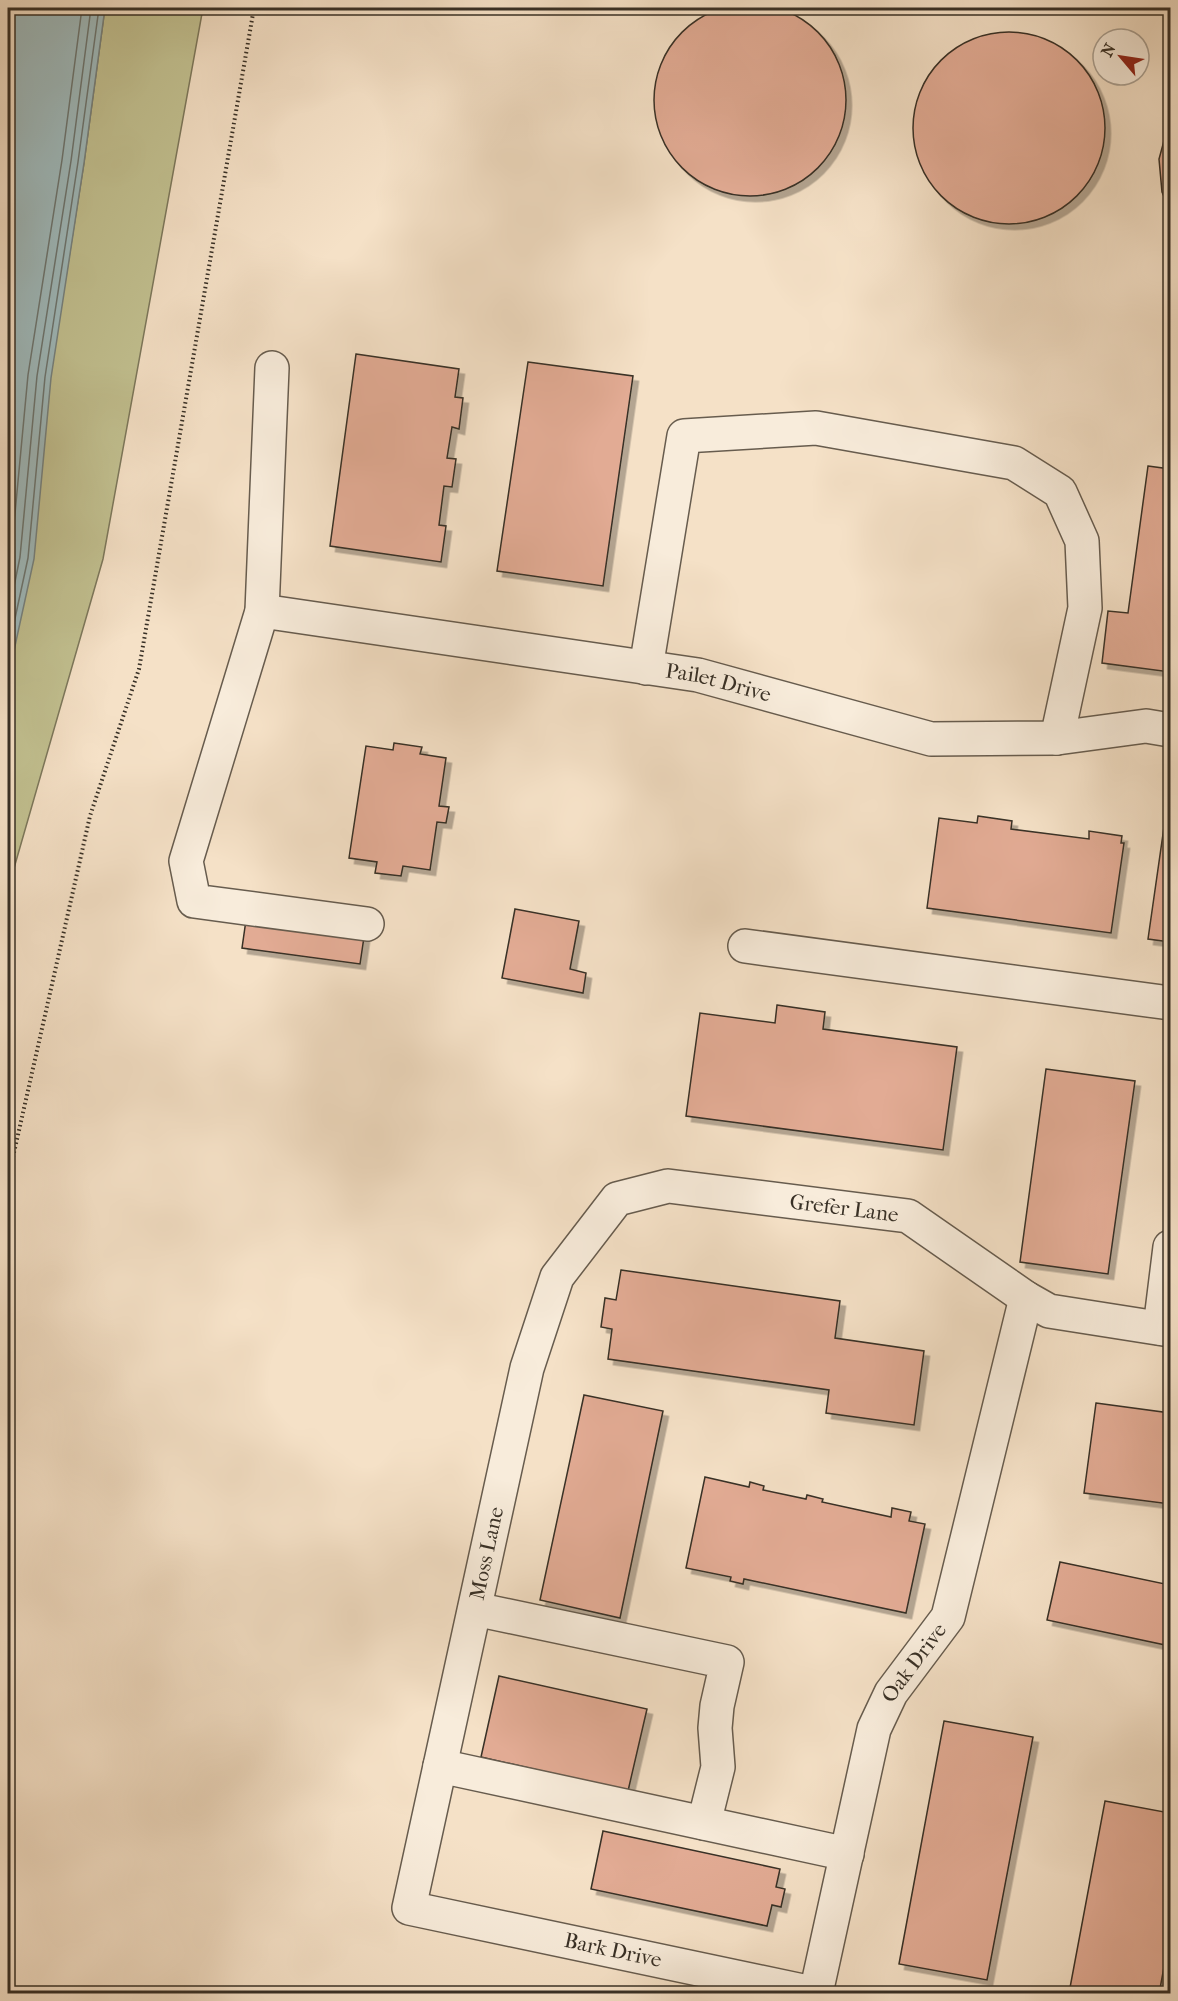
<svg xmlns="http://www.w3.org/2000/svg" width="1178" height="2001" font-family="'IM FELL French Canon',serif">
	<defs>
		<filter id="shadow"><feDropShadow dx="5.5" dy="5.5" stdDeviation="0" flood-color="#0004"/></filter>
	</defs>
	<rect width="100%" height="100%" fill="#f5e1c7"/>
	<filter id="stains"><feTurbulence type="fractalNoise" baseFrequency=".00333" numOctaves="4"/><feColorMatrix values="0 0 0 0 .2 0 0 0 0 .09 0 0 0 0 .02 0 0 0 .5 -.17"/></filter>
	<radialGradient id="worn" r=".72"><stop offset=".6" stop-color="#630" stop-opacity="0"/><stop offset="1" stop-color="#630" stop-opacity=".3"/></radialGradient>
	<path fill="#c2c191" stroke="#7d785c" stroke-width="1.5" d="M105,8H203L103,559L8,889V641L84,163Z"/>
	<path fill="#9fbbbe" stroke="#768381" stroke-width="1.5" d="M8,8H105L84,163L51,378L34,559L8,678Z"/>
	<g fill="none" stroke-linecap="round" stroke-linejoin="round">
		<path stroke="#6c7672" stroke-width="1.5" d="M8,574L11,556L28,375L62,160L82,8
			M8,616L20,557L37,376L71,161L91,8
			M8,651L28,558L45,377L78,162L99,8"/>
	</g>
	<path fill="#e2ab94" stroke="#383026" stroke-width="1.5" filter="url(#shadow)" d="M654 100a96 96 0 1 1 192 0a96 96 0 1 1-192 0Z
		M913 128a96 96 0 1 1 192 0a96 96 0 1 1-192 0Z
		M1170,121V210L1162,192L1159,159L1168,126Z
		M356,354L459,369L455,397L463,398L459,429L452,427L447,458L456,459L452,487L444,486L439,525L446,526L441,562L330,546Z
		M528,362L633,376L603,586L497,571Z
		M1148,466L1170,469V672L1102,663L1108,611L1128,613Z
		M394,743L422,747L420,754L446,758L439,806L449,807L446,823L437,822L430,870L403,866L401,876L375,873L377,862L349,858L366,746L393,750Z
		M1169,814H1170V942L1148,939L1165,820H1168Z
		M978,816L1012,821L1011,829L1089,839V831L1122,836L1121,843H1124L1111,933L927,908L939,818L977,823Z
		M515,909L579,921L570,969L586,973L583,993L502,978Z
		M246,920L364,937L360,964L242,948Z
		M777,1005L825,1012L823,1029L957,1047L943,1150L686,1116L700,1013L775,1023Z
		M1046,1069L1135,1081L1108,1274L1020,1262Z
		M621,1270L840,1301L835,1338L924,1351L914,1425L826,1413L829,1390L608,1359L612,1329L601,1327L605,1298L616,1300Z
		M584,1395L663,1411L620,1618L540,1600Z
		M1096,1403L1170,1413V1504L1084,1493Z
		M705,1477L749,1487L750,1482L764,1486L763,1490L806,1499L807,1495L823,1499L822,1502L891,1517L892,1508L911,1512L909,1521L925,1524L906,1613L744,1579L743,1584L730,1581L731,1577L686,1568Z
		M1060,1562L1170,1585V1646L1047,1620Z
		M499,1676L647,1709L628,1791L481,1757Z
		M944,1721L1033,1737L987,1980L899,1964Z
		M1105,1801L1170,1813V1935L1159,1994L1069,1993Z
		M603,1831L780,1869L776,1887L785,1889L781,1907L772,1905L767,1926L591,1889Z"/>
	<g fill="none" stroke-linecap="round" stroke-linejoin="round">
		<defs>
			<g id="minor">
				<path d="M272,368L262,611L186,861L194,901L367,924"/>
				<path id="s1" d="M262,611L698,675L931,739L1057,738L1146,726L1170,730"/>
				<path d="M646,668L684,436L816,428L1014,463L1060,492L1082,541L1085,608L1057,738"/>
				<path d="M745,946L1170,1003"/>
				<path d="M1160,1328L1170,1247"/>
				<path d="M475,1609L727,1662L717,1706L715,1728L718,1767L704,1823"/>
				<path d="M440,1766L847,1854"/>
				<path id="s2" d="M816,1993L874,1729L891,1693L948,1617L1026,1298"/>
				<path id="s3" d="M817,1994L409,1908L527,1368L557,1277L617,1199L668,1186L908,1216L1026,1298L1049,1311L1170,1330"/>
			</g>
		</defs>
		<use href="#minor" stroke="#675c4e" stroke-width="36"/>
		<path stroke="#383026" stroke-width="4" stroke-dasharray="1.5 3" stroke-linecap="butt" d="M8,1179L90,816L139,669L254,8"/>
		<use href="#minor" stroke="#f8ecdb" stroke-width="33"/>
	</g>
	<g text-anchor="middle" dominant-baseline="central" stroke-width="5" stroke-linejoin="round" paint-order="stroke">
		<g font-size="21" fill="#383026" stroke="#f8ecdb">
			<text stroke="none"><textPath href="#s1" startOffset="462">Pailet Drive</textPath></text>
			<text stroke="none"><textPath href="#s3" startOffset="1394">Grefer Lane</textPath></text>
			<text stroke="none"><textPath href="#s3" startOffset="780">Moss Lane</textPath></text>
			<text stroke="none"><textPath href="#s2" startOffset="348">Oak Drive</textPath></text>
			<text transform="translate(613 1950) rotate(12)">Bark Drive</text>
		</g>
	</g>
	<rect width="1178" height="2001" fill="none" stroke="#f5e1c7" stroke-width="30"/>
	<rect x="9" y="9" width="1160" height="1983" fill="none" stroke="#383026" stroke-width="3"/>
	<rect x="15" y="15" width="1148" height="1971" fill="none" stroke="#383026" stroke-width="1.5"/>
	<g transform="translate(1121 57) rotate(299)"><circle r="28" fill="#f8ecdb" stroke="#aba193" stroke-width="1.5"/>
	<path d="M0-4.5L10 22L0 15L-10 22Z" fill="#8f2418"/>
	<text y="-9" font-size="16" font-weight="bold" text-anchor="middle" fill="#383026">N</text>
	</g>
	<rect width="100%" height="100%" filter="url(#stains)"/>
	<rect width="100%" height="100%" fill="url(#worn)"/>
</svg>
